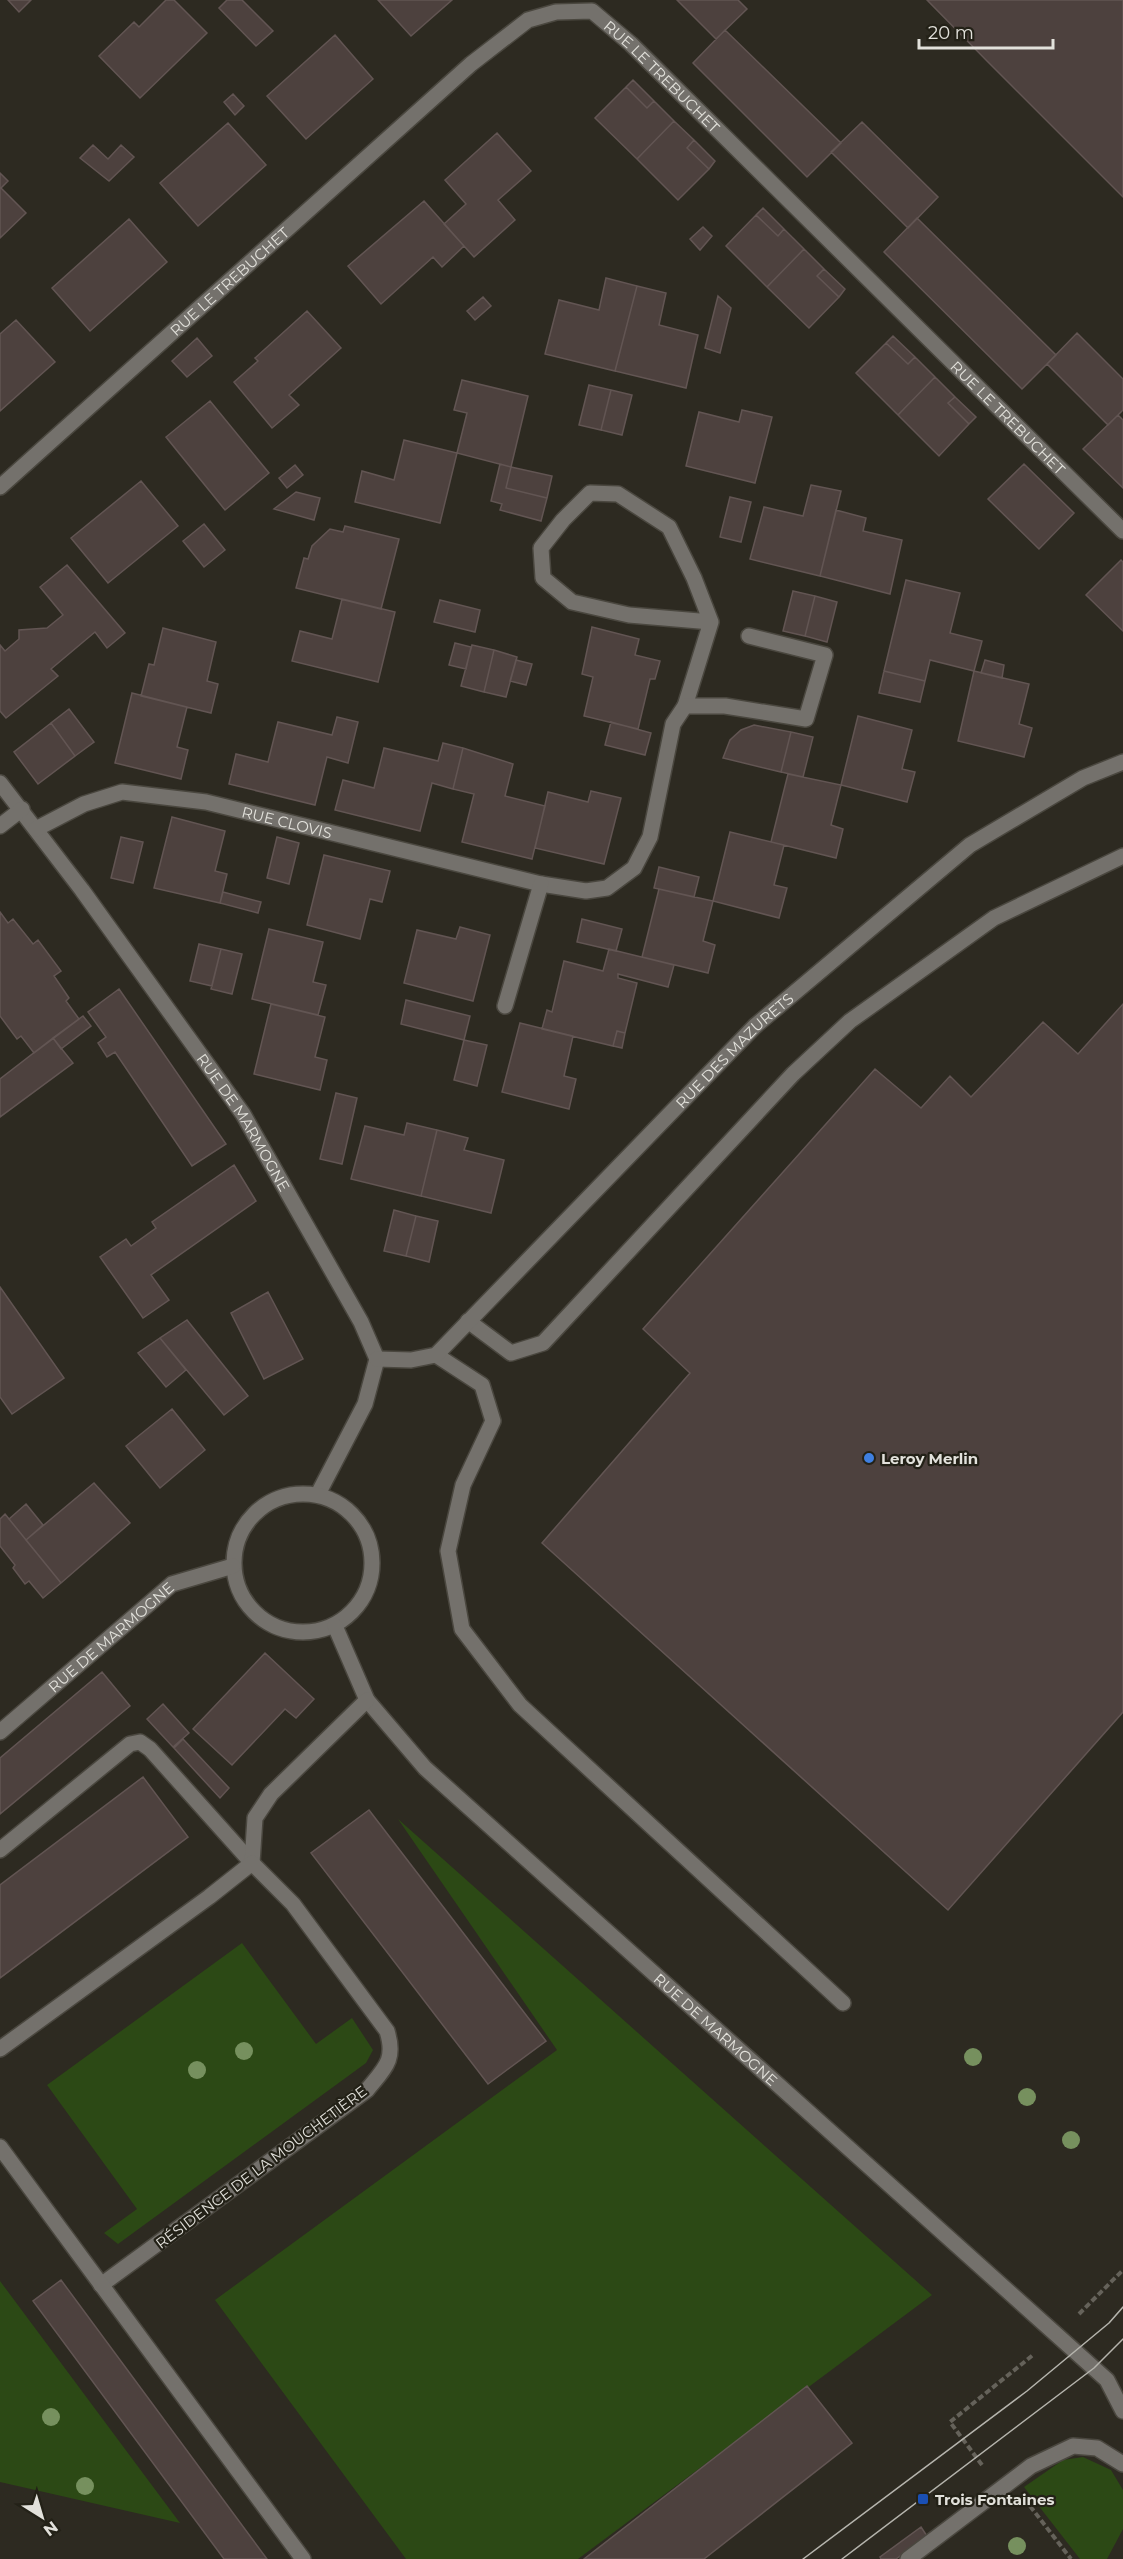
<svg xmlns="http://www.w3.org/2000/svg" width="1123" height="2559" font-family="Montserrat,sans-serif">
	<rect width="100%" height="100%" fill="#2d2a21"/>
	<path fill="#2c4915" d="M398,1819L932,2295L578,2559H406L215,2300L557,2050Z
		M242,1943L316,2044L352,2018L373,2050L366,2063L118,2244L104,2233L137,2209L47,2085Z
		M0,2281L180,2523L0,2482Z
		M1083,2457L1111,2470L1123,2490V2529L1107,2559H1080L1024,2487L1063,2460Z"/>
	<path fill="#4d413e" stroke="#625553" stroke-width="1.5" d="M8,0H31L19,12Z
		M166,0H174L207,33L140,98L99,56L134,22L139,27Z
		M227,0H242L273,31L256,46L219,8Z
		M378,0H452L411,36Z
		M677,0H738L747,9L716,39Z
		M927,0H1123V197L987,61Z
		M725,30L841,143L807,177L693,63Z
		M335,35L373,79L306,139L267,96Z
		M633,80L654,101L647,108L626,87Z
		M626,87L647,108L654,101L674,121L637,159L595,118Z
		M233,94L244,106L235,115L224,102Z
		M674,121L694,140L687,148L709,169L678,200L637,159Z
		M862,122L938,197L908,228L831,152Z
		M228,123L266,165L198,226L160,183Z
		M497,133L531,171L498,200L515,220L474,257L444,224L466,204L445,180Z
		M694,140L715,161L709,169L687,148Z
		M93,145L108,159L121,145L134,157L109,181L80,158Z
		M0,173L8,181L1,188L26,213L0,238Z
		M424,201L464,246L442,267L433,257L381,304L348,266Z
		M763,208L784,229L778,236L756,215Z
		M756,215L778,236L784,229L804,249L767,287L726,246Z
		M917,218L1056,355L1022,389L884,252Z
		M129,219L167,262L90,331L52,288Z
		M703,227L712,236L700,250L690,239Z
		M804,249L824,269L817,276L839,297L809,328L767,287Z
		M824,269L845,289L839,297L817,276Z
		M606,278L637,286L615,371L545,354L559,300L599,310Z
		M637,286L666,293L659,325L698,335L686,388L615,371Z
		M718,296L731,308L720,353L705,348Z
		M483,297L491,306L475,320L467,311Z
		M307,311L341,348L289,395L299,405L272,428L234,382L258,361L255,358Z
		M16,320L55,362L0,411V334Z
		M1077,333L1123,379V410L1108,425L1047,364Z
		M893,336L915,357L908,364L886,343Z
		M197,338L212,356L187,377L172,361Z
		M886,343L908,364L915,357L935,377L898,415L856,373Z
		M935,377L955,397L948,403L969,424L939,456L898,415Z
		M462,380L528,396L511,467L457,453L467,413L454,410Z
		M589,385L611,390L601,430L579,425Z
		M611,390L632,395L622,435L601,430Z
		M955,397L976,417L969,424L948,403Z
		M210,401L269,473L225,510L166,437Z
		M742,410L772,417L755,483L686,466L699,412L739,422Z
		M1118,415L1123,420V488L1083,449Z
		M404,440L457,453L440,523L355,502L362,471L394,480Z
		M500,464L511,467L506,488L547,498L541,521L500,510L502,504L491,501Z
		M1024,464L1074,513L1039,549L988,499Z
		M295,465L303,475L287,488L279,478Z
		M511,467L552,476L547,498L506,488Z
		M141,481L178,526L108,583L71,538Z
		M811,485L841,491L820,576L750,559L764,507L803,516Z
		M296,492L320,498L314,520L274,509Z
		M730,497L751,502L741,542L720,537Z
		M836,510L866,518L863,531L902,540L890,594L820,576Z
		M204,524L225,550L204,567L183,541Z
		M345,526L399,539L381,609L296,588L304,558L308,559L312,546L330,529L343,532Z
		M1121,560L1123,562V631L1086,595Z
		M67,565L125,633L107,648L95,632L51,669L58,676L6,718L0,711V645L5,651L19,639V630L47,628L63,615L40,587Z
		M906,580L960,593L950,633L982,641L974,671L930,660L925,681L884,671Z
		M793,591L815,596L805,636L783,631Z
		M815,596L837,602L827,642L805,636Z
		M342,599L395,612L378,682L292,661L300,631L332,639Z
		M440,600L480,610L475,632L434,622Z
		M592,627L639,639L635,655L660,661L655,679H650L638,729L584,716L593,677L582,674Z
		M163,628L216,642L207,681L218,684L211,713L141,696L149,664L154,665Z
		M455,643L471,647L466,669L449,665Z
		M472,645L494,650L484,692L461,686Z
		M494,650L517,657L506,697L484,692Z
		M516,660L532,664L526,685L510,681Z
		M985,660L1004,665L1002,678L981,673Z
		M884,671L925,681L920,702L879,693Z
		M974,671L1029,684L1019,724L1032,728L1024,757L958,741Z
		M132,693L187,707L177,747L188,750L181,779L115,763Z
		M69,709L94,742L75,756L51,723Z
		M858,716L912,730L902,769L915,772L907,802L841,785Z
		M337,717L358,722L348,763L327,757L315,805L229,784L236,754L268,762L278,722L332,735Z
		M611,722L651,733L645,755L605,745Z
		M51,723L75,756L38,784L14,752Z
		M754,725L791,732L781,772L723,758L730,740L741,730Z
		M791,732L813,737L803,777L781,772Z
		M443,743L463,748L453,789L432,783L420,831L335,810L343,780L374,788L384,748L438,761Z
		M463,748L513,764L505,796L545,806L532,859L462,842L474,794L453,789Z
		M788,774L841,785L831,825L843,829L836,858L771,842Z
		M591,791L621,798L604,864L535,848L548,792L588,802Z
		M172,817L225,831L215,871L227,874L220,903L154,888Z
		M730,832L784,845L774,885L787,888L779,918L713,901Z
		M121,837L143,842L133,883L111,878Z
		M277,837L299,843L289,884L267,878Z
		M324,855L390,871L382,902L370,899L360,939L307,925Z
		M659,867L699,877L694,897L654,888Z
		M659,889L713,901L703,941L715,945L708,973L642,957Z
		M223,892L261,902L258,913L220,903Z
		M0,912L8,923L13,919L33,944L38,940L61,971L54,976L69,998L66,1001L79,1019L34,1053L21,1036L17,1039L0,1016Z
		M582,919L622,929L616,951L577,942Z
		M460,927L490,935L473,1001L404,983L417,930L456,939Z
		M269,929L323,942L313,982L326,985L318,1015L252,999Z
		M199,944L221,949L212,986L190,981Z
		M221,949L242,954L232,994L211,989Z
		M609,949L674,965L668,987L618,974V978L637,983L625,1033L617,1031L613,1046L542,1029L547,1010L552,1012L564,961L603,971Z
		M119,989L226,1144L192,1166L115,1052L107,1057L98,1043L106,1037L88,1012Z
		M406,1000L470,1016L464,1040L401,1024Z
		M271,1004L325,1017L315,1057L327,1060L320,1090L254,1074Z
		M1123,1004V1712L948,1910L542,1543L690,1373L643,1329L875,1069L921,1108L950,1076L971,1097L1043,1022L1078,1054Z
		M83,1016L91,1026L61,1049L53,1038Z
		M520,1023L573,1036L564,1076L576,1079L569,1109L502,1092Z
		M617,1031L625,1033L622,1048L613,1046Z
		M53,1038L73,1063L0,1117V1079Z
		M464,1040L487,1045L477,1086L454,1080Z
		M336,1093L357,1098L342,1164L320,1159Z
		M407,1123L437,1130L421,1196L351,1179L365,1126L404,1135Z
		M437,1130L468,1138L464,1150L504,1160L491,1213L421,1196Z
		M234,1165L256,1201L151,1275L169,1300L143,1318L100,1257L126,1239L131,1246L156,1228L152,1222Z
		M394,1210L416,1216L406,1256L384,1251Z
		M416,1216L438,1221L429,1262L406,1256Z
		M0,1287L64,1378L12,1414L0,1397Z
		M268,1292L303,1359L264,1379L231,1313Z
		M187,1320L248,1396L224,1415L160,1338Z
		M160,1338L186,1370L166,1387L138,1353Z
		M172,1409L205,1450L160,1488L126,1446Z
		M94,1483L130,1523L61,1583L26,1540Z
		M26,1504L43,1525L26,1540L9,1519Z
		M5,1514L61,1583L43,1598L29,1581L25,1584L13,1568L15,1565L0,1546V1519Z
		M265,1653L314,1699L296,1718L285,1709L232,1765L193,1729Z
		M102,1672L130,1706L0,1814V1758Z
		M163,1704L189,1733L173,1747L147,1719Z
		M183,1739L229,1788L220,1798L174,1748Z
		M143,1777L188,1837L0,1978V1885Z
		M369,1810L546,2041L488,2084L311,1853Z
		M61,2280L267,2559H224L33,2301Z
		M807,2386L852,2443L704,2559H584Z
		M921,2527L927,2536L896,2559H881L880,2557Z"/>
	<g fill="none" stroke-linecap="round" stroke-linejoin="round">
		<defs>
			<g id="minor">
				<path id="s1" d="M0,487L471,64L528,20L556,12L592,11L631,44L1123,531"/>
				<path d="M685,706L711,622L629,615L572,602L543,578L541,548L563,520L590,493L618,494L669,527L694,578L711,622"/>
				<path id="s2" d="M0,783L82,890L243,1114L361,1322L377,1359L365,1404L318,1494"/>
				<path d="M0,826L22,809"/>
				<path id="s3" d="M36,829L84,804L122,792L206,802L541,884L586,891L607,888L634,868L650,837L673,724L685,706H725L806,719L825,655L749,636"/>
				<path d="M505,1006L541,884"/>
				<path d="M468,1321L511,1353L543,1343L793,1074L850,1021L994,918L1123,856"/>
				<path d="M436,1355L482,1385L493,1421L463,1485L448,1551L462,1629L520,1705L843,2003"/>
				<path id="s4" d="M377,1359L411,1360L436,1355L755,1026L970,845L1083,778L1123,762"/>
				<circle cx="303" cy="1563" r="69"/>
				<path id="s5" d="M335,1626L367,1700L425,1768L1107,2380L1123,2411"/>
				<path id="s6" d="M0,1732L172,1584L233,1566"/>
				<path d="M0,1850L130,1744L140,1742L150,1749L252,1863"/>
				<path d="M252,1863L255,1818L271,1794L367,1700"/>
				<path d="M0,2049L209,1897L252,1863L293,1904L387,2031C396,2060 385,2068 367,2090L101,2285"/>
				<path d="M0,2147L303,2559"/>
				<path d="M908,2559L1031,2466L1073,2446L1097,2448L1123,2464"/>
			</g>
		</defs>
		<use href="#minor" stroke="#4a473f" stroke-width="18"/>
		<path stroke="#65625a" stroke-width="4" stroke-dasharray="6 3" stroke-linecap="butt" d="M1079,2314L1123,2270
			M982,2465L950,2422L1033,2355
			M1030,2506L1071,2559"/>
		<use href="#minor" stroke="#74716c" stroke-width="15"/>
		<path stroke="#b5b4ad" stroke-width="1.5" d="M803,2559L1027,2391L1109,2323L1123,2307
			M842,2559L1094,2368L1123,2339"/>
	</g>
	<g fill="#76905e">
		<circle cx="244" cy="2051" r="9"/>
		<circle cx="973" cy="2057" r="9"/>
		<circle cx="197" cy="2070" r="9"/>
		<circle cx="1027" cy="2097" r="9"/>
		<circle cx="1071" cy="2140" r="9"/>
		<circle cx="51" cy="2417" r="9"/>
		<circle cx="85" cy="2486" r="9"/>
		<circle cx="1017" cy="2546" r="9"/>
	</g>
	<circle fill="#3f7fe0" stroke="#232117" stroke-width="2" cx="869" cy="1458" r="6"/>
	<rect fill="#1a4fb4" stroke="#232117" stroke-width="2" x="917" y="2493" width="12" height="12" rx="3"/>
	<g text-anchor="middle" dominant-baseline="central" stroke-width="4.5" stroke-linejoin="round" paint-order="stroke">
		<g font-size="15" fill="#e2e1db" stroke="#232117">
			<text stroke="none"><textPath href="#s1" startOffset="866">RUE LE TREBUCHET</textPath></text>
			<text stroke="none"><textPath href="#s1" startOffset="308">RUE LE TREBUCHET</textPath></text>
			<text stroke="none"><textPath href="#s1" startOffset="1352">RUE LE TREBUCHET</textPath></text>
			<text stroke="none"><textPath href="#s3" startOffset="262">RUE CLOVIS</textPath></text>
			<text stroke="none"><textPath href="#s4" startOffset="486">RUE DES MAZURETS</textPath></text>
			<text stroke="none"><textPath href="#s2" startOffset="418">RUE DE MARMOGNE</textPath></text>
			<text stroke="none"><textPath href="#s6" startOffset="146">RUE DE MARMOGNE</textPath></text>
			<text stroke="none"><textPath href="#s5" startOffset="561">RUE DE MARMOGNE</textPath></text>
			<text transform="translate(261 2167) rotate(-37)">RÉSIDENCE DE LA MOUCHETIÈRE</text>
		</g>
		<g font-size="15" font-weight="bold" fill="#e2e1db" stroke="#232117" text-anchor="start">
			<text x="881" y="1458">Leroy Merlin</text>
			<text x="935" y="2499">Trois Fontaines</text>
		</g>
	</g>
	<g transform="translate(42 2517) rotate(143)" stroke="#232117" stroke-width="4.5" paint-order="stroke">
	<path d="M0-4.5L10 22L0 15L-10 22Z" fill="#e2e1db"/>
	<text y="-9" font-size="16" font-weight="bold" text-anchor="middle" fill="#e2e1db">N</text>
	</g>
	<path d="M919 39v9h134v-9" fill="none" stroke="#e2e1db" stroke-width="3"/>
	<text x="928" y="39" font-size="18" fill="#e2e1db" stroke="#232117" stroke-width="4.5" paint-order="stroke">20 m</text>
</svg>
